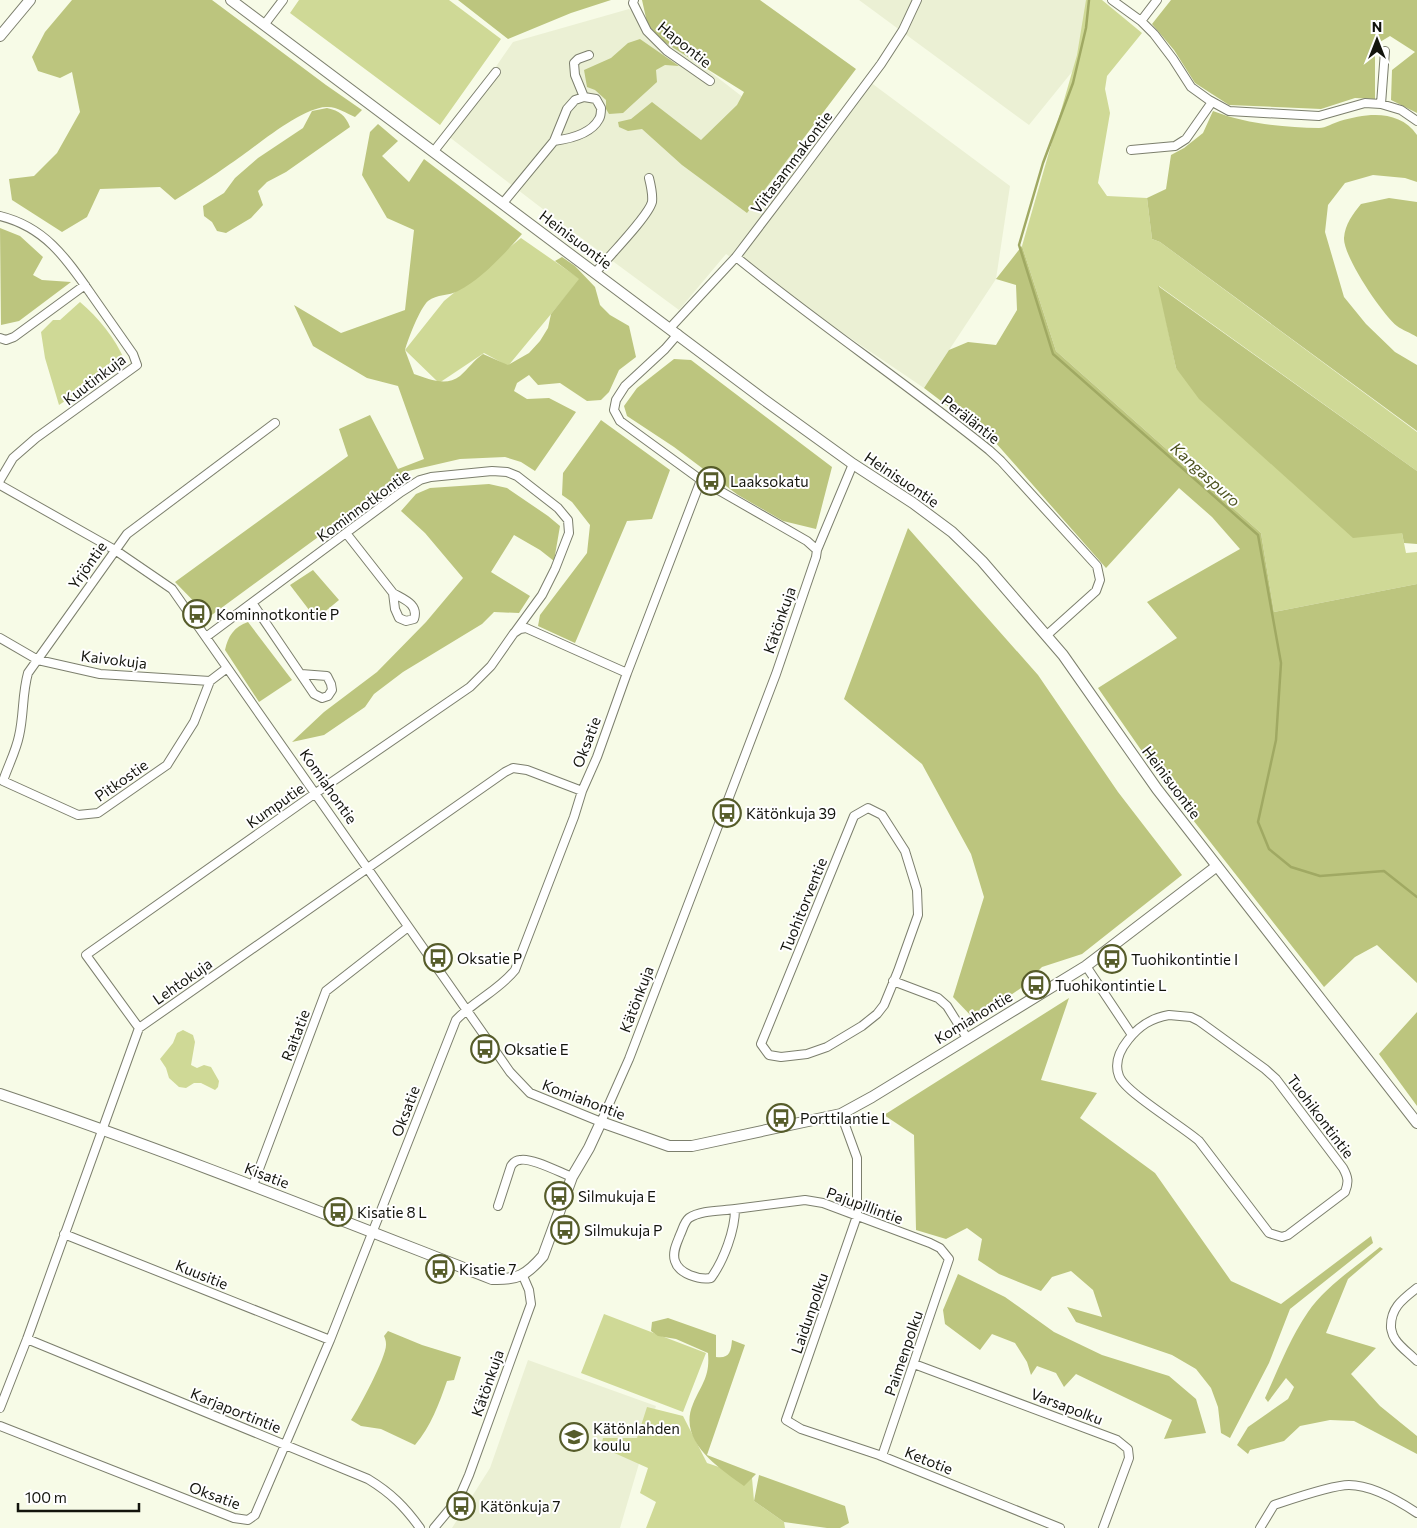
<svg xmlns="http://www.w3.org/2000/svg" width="1417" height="1528" font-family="Commissioner,sans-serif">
	<rect width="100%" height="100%" fill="#f7fbe7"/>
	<path fill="#ebf0d4" d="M859,0H1087L1080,62L1029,125Z
		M629,9L811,150L866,79L1010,186L996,279L924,388L726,254L679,310L561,223L448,136L513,42Z
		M528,1360L656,1406L620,1528H452L490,1468Z"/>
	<path fill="#cfd996" d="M299,0H449L501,39L440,125L290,13Z
		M1086,0H1102L1142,33L1107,76L1105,89L1110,113L1098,183L1107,196L1147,198L1152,239L1160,242L1417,432V471L1159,286L1176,368L1402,533L1406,553L1417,552V584L1274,612L1261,533L1056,351L1022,246L1077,55Z
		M521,238L580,279L508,366L484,353L439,383L405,350L444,301Z
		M80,302C99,318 115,338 125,361L59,405L45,358L41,332L53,320H60Z
		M183,1030L193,1035L195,1042L191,1065L197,1068L204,1065L211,1067L219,1081L218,1087L215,1090L201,1083H194L186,1088L179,1087L169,1078L166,1068L160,1059L173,1043L177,1033Z
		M604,1314L706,1353L683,1412L581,1373Z
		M647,1407L683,1416L707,1463L752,1478L754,1501L784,1522L785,1528H646L656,1502L640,1493L648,1468L601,1447L603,1438H637Z"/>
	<path fill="#bcc57e" d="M72,0H212L326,85L362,110L355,117C346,113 336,106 326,107C300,108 253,149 230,164C212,177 194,188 175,200L160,187L100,189L87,217L62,232L12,200L9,179L34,176L57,153L80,112L72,72L60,78L38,71L32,57L45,32Z
		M458,0H611L571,13L508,39Z
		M642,0H760L856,69L747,213L682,165L642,129L628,131L619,127L618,122L631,119L652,102L701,140L737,105L744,92L656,37L648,27Z
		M1171,0H1417V113L1391,100L1392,70L1415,52L1390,36L1375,45V99L1355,98L1321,109L1229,105L1195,83L1174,50L1152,24Z
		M640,39L679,66L665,65L656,70L657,82L623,113L609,114L606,109V100L595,90L587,87L584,70L611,58L628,43Z
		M327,108C340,111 345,115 350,127L286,172L267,182L258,191L263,205L251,218L226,233L217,231L212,222L204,216L203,206L224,193L235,178L258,158L303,128L312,111Z
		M1213,111C1246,124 1283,127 1319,128C1326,128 1333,123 1340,121C1367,113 1399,109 1417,135V182L1405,178L1373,175L1345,183L1328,205L1325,232L1344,297L1366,324L1395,352L1417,365V431L1160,242L1152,239L1147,198L1166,189L1171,155L1184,148L1203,133Z
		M378,124L398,141L382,156L409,182L424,159L522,234C503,255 483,278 458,291C449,296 437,294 428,301C420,308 408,339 405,350L414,374C429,379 446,387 460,376C468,369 474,360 483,354L508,365L529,353L540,341L548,328L551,314L579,279L555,261L562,257L575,266L595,287L600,305L610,315L629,326L636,357L619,370L609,392L601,400L587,401L560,383L538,385L529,375L517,383L514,391L527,399L549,398L576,412L535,471L521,462L505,457L460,459L404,472L396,480L209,617L175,582L348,456L339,429L370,415L398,469L424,459L398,386L367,378L313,346L294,305L341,333L405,310L414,230L387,218L362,175L370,132Z
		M1389,198L1417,202V337C1411,333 1402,330 1397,326C1382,314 1343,256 1344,238C1345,224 1353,214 1361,204Z
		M0,228L20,236L43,257L33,275L42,280L71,282L19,321L1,325Z
		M1022,246L1056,351L1261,533L1274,612L1417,584V983L1377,945L1355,957L1324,987L1164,783L1098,688L1177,638L1147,602L1240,549L1212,517L1179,488L1106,568L995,442L924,388L949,350L968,342L996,345L1017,310L1016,285L996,279Z
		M1158,286L1417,471V544L1404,543L1402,533L1353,538L1199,399L1176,368Z
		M674,359L691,360L832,467L816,529L783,521L738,495L674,447L627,416L624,406L637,388Z
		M601,420L670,470L652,519L627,521L575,643L538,626L540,615L587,553L590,525L572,502L562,495L563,473Z
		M489,484L507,488L548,516L560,526L554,561L540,550L514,535L491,572L530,596L519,613L494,612L482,624L403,672L374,694L365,707L324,735L292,742L324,712L377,672L426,622L463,578L425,533L401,511L416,494L430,488Z
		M908,528L1038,675L1118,792L1182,875L1082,954L1042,967L1021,988L975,1020L953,997L984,897L971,854L922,764L844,699Z
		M313,570L339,600L316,619L290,585Z
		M248,622L292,680L259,702L225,650C228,636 234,627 248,622Z
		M1069,998L1041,1080L1097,1093L1080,1118L1155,1173L1231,1281L1281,1304L1371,1236L1373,1243L1290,1309L1269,1363L1230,1438L1221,1433L1218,1407L1211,1388L1196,1369L1172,1355L1076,1322L1067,1307L1102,1317L1093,1290L1071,1271L1052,1277L1041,1291L999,1274L978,1260L982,1239L967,1228L946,1239L916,1230L914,1135L884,1115Z
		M1417,1012V1106L1379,1054Z
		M1380,1247L1383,1249L1348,1279L1326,1333L1376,1348L1351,1374L1380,1406L1417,1436V1454L1354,1421L1330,1420L1300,1426L1284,1441L1250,1450L1248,1454L1237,1445L1248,1427L1288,1399L1294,1387L1286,1378L1268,1402L1265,1398C1278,1370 1290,1338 1308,1312C1325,1287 1357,1266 1380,1247Z
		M958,1274L1005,1297L1054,1332L1102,1355L1169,1376L1196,1399L1206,1433L1164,1439L1172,1420L1076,1374L1064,1387L1056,1373L1037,1366L1031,1375L1027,1362L1015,1343L992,1334L980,1350L945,1324L943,1310Z
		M668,1318L716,1335V1357C729,1359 731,1352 732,1340L745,1345L707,1455L756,1474L744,1486C719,1468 677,1441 693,1404C702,1383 710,1377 708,1353L676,1339L658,1336L651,1331L652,1322Z
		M388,1331L422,1345L461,1357L454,1380L447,1381C439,1404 431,1426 415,1445L381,1429L361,1426L351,1420C359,1408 387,1356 386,1344C386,1341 385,1338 384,1336Z
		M759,1475L845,1506L849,1523L840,1528H827L784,1522L754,1501Z"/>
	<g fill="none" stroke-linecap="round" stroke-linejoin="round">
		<path stroke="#a0a963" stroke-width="2.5" d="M1089,0L1086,28L1073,83L1043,163L1019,245L1053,354L1258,535L1281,663L1276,740L1258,822L1269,849L1291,867L1320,876L1384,871L1417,897"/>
		<defs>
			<path id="street" d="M634,0L633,3L647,31L667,51L710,81
				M1112,0L1141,21L1154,34L1173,59L1191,87L1209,100L1229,111L1319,116L1365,103L1381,104L1401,110L1417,121
				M1141,21L1157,0
				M264,25L283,0
				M584,97L575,75L574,63L578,59L589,55
				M1381,104L1385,51
				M1131,150L1175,146L1186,139L1212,102
				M434,151L496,72
				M503,203L554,141L567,109L575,100L584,97L596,99L601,108C601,111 601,116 599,119C591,134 569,139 554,141
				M0,216C45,227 66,258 91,294C105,314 119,334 133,354L137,365L36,438L13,458L0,480
				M736,257C818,324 906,383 989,450L1001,461L1097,566L1100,580L1096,591L1047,635
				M596,272C608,257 648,217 652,202C653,194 651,186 649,178
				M670,328L736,257L799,174L881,64L903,30L917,0
				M678,334L665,349L625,386L616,400L614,410L620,421L701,480L807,541L817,550
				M0,338L6,340L14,337L85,285
				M0,485L115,550L172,589L510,1072L530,1093L601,1122L629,1059L707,855L776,674L816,557L817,550L853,464
				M346,533L393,593L395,609L399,618L406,621L414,619C419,604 403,599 393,593
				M253,604L314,694L322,698L328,696L332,690L331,684L327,676L301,674
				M206,637L401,492L420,480L431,477L492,471L507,472L517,476L558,508L568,520L569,533L555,569L542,595L515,632
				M0,638L38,660L100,674L210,681L227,668
				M210,681L194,722L167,765L98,813L78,815L3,781C8,766 16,751 19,736C24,715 22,694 28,673L127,534L275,423
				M868,808L882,815L905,851L917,890L918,915L898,971L884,1005L877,1014L862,1026L827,1047L807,1054L781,1057L769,1055L761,1044L854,816Z
				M1086,966L1132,1035
				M893,981L938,998L947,1006L967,1038
				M1169,1015L1191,1017L1199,1021L1265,1069L1276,1079L1343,1168C1348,1177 1349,1182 1345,1192L1288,1235L1282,1237L1269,1233L1199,1141C1182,1126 1125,1092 1119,1076C1114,1063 1120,1050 1128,1040C1139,1026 1151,1018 1169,1015Z
				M139,1028L86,955L310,797L470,687L491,666L514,633L520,629L526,628L627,673
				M841,1114L857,1158V1216L786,1420L801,1429L879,1455L1060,1528
				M253,1185L326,991L408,927
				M498,1206L511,1166C513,1163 516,1160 520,1160C531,1157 561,1173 572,1177
				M735,1209C721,1211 701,1210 689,1218C684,1222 683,1229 680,1235C677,1243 672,1252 675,1261C679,1274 699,1280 711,1278C724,1260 735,1230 735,1209L805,1200L823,1203L930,1243L940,1248L949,1259L882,1456
				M64,1234L330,1340
				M1417,1288C1403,1299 1390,1308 1391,1328C1392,1332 1392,1335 1395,1339C1400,1347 1410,1354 1417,1361
				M27,1339L368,1479C391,1493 405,1507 420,1528
				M914,1364L1117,1440L1128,1449L1129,1458L1103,1528
				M0,1408L27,1339L139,1028L505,772L513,768L527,770L582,791
				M0,1426L234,1518L248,1520L255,1515L330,1340L456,1020C474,1001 499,990 515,970L574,817L582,791L597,757L627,673L701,480
				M434,1528L459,1498L469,1475L531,1304L529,1290L523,1276
				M1260,1528L1274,1505C1292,1499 1332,1485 1349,1485C1372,1485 1399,1501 1417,1513"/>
			<path id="secondary" d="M231,0L763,399L853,464L913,503L952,532L982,561L1063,655L1157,789L1417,1123
				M0,36L30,0
				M0,1094C166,1150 328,1215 492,1279C517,1280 526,1276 543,1256L572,1177L589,1148L601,1122L669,1146H692L841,1114L872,1097L1086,966L1217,866"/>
		</defs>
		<use href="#street" stroke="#7c7f6d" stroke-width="10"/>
		<use href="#secondary" stroke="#7c7f6d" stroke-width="12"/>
		<use href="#street" stroke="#fff" stroke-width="8"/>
		<use href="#secondary" stroke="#fff" stroke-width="10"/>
	</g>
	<defs>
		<symbol id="bus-ring" viewBox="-11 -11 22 22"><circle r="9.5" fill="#fff" stroke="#565c2a" stroke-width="1.5"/><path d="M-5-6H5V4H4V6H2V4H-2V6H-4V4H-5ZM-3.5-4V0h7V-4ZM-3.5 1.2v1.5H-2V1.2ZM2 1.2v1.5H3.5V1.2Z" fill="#565c2a"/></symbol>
		<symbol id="school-ring" viewBox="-11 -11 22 22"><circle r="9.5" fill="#fff" stroke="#565c2a" stroke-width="1.5"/><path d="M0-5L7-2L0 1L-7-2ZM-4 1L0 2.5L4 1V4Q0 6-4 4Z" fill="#565c2a"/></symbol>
	</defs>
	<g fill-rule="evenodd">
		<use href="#bus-ring" x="695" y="465" width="32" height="32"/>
		<use href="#bus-ring" x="181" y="598" width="32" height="32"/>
		<use href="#bus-ring" x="711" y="797" width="32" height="32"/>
		<use href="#bus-ring" x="422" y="942" width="32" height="32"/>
		<use href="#bus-ring" x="1096" y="943" width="32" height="32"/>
		<use href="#bus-ring" x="1020" y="969" width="32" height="32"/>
		<use href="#bus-ring" x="469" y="1033" width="32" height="32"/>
		<use href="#bus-ring" x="765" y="1102" width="32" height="32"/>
		<use href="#bus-ring" x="543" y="1180" width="32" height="32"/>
		<use href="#bus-ring" x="322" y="1196" width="32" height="32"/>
		<use href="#bus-ring" x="549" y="1214" width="32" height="32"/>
		<use href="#bus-ring" x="424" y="1253" width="32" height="32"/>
		<use href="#school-ring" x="558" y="1421" width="32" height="32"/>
		<use href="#bus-ring" x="445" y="1490" width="32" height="32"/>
	</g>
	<g text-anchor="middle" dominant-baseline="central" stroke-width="4" stroke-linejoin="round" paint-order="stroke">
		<g font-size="15" fill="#13140d" stroke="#fff">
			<text transform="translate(685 44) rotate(39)">Hapontie</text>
			<text transform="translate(791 162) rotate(-53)">Viitasammakontie</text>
			<text transform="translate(576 239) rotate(37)">Heinisuontie</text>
			<text transform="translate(94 379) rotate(-37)">Kuutinkuja</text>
			<text transform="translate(971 419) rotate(38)">Peräläntie</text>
			<text transform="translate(902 479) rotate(34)">Heinisuontie</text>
			<text transform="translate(363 505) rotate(-36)">Kominnotkontie</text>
			<text transform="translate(87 565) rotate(-55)">Yrjöntie</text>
			<text transform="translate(779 620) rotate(-71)">Kätönkuja</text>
			<text transform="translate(114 659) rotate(7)">Kaivokuja</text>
			<text transform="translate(586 742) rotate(-69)">Oksatie</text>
			<text transform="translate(121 780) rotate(-35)">Pitkostie</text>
			<text transform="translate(1172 782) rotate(53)">Heinisuontie</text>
			<text transform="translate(329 786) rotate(55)">Komiahontie</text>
			<text transform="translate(275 805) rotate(-35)">Kumputie</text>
			<text transform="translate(803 905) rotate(-68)">Tuohitorventie</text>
			<text transform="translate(182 981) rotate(-35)">Lehtokuja</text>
			<text transform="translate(636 999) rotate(-69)">Kätönkuja</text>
			<text transform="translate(973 1017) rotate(-31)">Komiahontie</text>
			<text transform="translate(295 1035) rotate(-69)">Raitatie</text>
			<text transform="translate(584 1099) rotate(21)">Komiahontie</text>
			<text transform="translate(405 1111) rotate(-69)">Oksatie</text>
			<text transform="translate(1321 1116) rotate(53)">Tuohikontintie</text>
			<text transform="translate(267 1175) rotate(21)">Kisatie</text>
			<text transform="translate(865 1205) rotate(20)">Pajupillintie</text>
			<text transform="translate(202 1274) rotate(22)">Kuusitie</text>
			<text transform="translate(809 1313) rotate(-71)">Laidunpolku</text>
			<text transform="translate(903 1353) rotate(-71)">Paimenpolku</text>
			<text transform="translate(487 1383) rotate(-71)">Kätönkuja</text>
			<text transform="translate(1067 1406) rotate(21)">Varsapolku</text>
			<text transform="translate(236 1410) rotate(22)">Karjaportintie</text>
			<text transform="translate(929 1460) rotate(22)">Ketotie</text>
			<text transform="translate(215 1495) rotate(20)">Oksatie</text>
		</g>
		<g font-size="15" fill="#13140d" stroke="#fff" text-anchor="start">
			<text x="730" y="481">Laaksokatu</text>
			<text x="216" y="614">Kominnotkontie P</text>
			<text x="746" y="813">Kätönkuja 39</text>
			<text x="457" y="958">Oksatie P</text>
			<text x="1131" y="959">Tuohikontintie I</text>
			<text x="1055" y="985">Tuohikontintie L</text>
			<text x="504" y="1049">Oksatie E</text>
			<text x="800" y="1118">Porttilantie L</text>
			<text x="578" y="1196">Silmukuja E</text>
			<text x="357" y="1212">Kisatie 8 L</text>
			<text x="584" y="1230">Silmukuja P</text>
			<text x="459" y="1269">Kisatie 7</text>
			<text x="593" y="1428">Kätönlahden<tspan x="593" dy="17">koulu</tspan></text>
			<text x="480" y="1506">Kätönkuja 7</text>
		</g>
		<g font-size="16" font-style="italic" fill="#4e5420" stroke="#fff">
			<text transform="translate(1206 474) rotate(42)">Kangaspuro</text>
		</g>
	</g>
	<g transform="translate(1377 40)" stroke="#ffffff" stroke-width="4" paint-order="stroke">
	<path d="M0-4L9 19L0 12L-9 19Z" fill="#13140d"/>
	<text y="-8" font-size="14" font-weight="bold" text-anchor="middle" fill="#13140d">N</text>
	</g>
	<path d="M18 1503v8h121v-8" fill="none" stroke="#13140d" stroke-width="2.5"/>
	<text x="25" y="1503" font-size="15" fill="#13140d" stroke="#ffffff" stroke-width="4" paint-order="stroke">100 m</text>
</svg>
